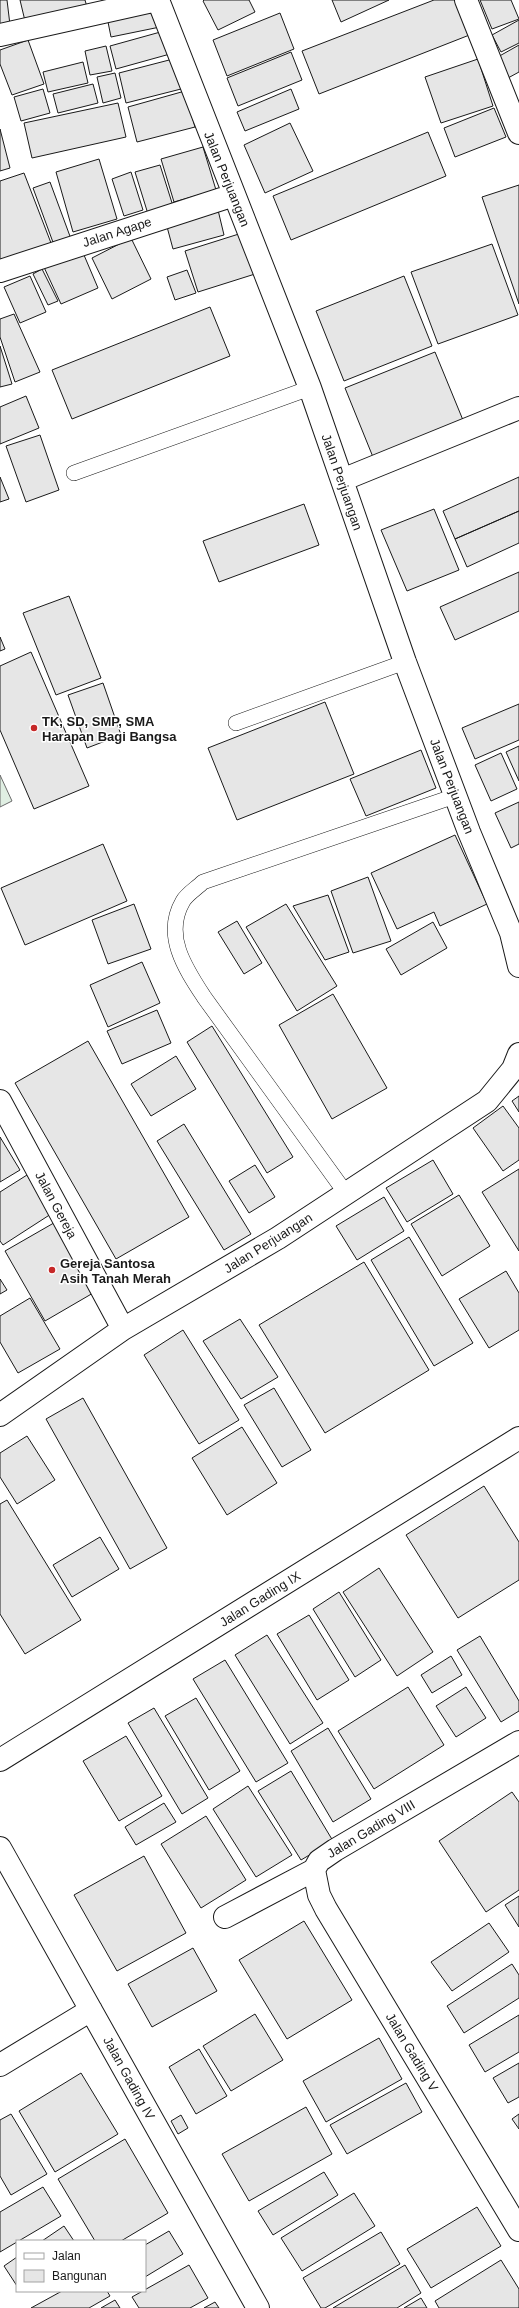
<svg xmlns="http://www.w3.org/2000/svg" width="519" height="2308" font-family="Arial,sans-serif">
	<rect width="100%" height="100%" fill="#fff"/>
	<path fill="#e0efe3" stroke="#6a6a6a" d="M0,775L12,801L0,807Z"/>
	<path fill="#e6e6e6" stroke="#1a1a1a" d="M0,0H7L10,25L0,26Z
		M20,0H85L87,7L25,21Z
		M204,0H249L255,12L218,30L203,1Z
		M332,0H389L341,22Z
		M434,0H459L472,34L319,94L302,51Z
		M480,0H511L519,19L492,29Z
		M156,7L160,27L111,37L107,17Z
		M280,13L294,49L227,76L213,40Z
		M519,20V43L501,52L492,35Z
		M164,31L170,54L116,69L110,46Z
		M28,40L44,84L12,95L0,64V50Z
		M519,45V72L508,78L496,58Z
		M106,46L112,71L90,75L85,51Z
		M291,52L302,80L238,106L227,78Z
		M173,59L181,89L126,103L119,73Z
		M478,59L493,106L441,123L425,77Z
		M83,62L88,83L48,92L43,72Z
		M115,73L121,98L103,103L97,77Z
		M93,84L98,103L58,113L53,94Z
		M43,89L50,113L21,121L14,97Z
		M291,89L299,109L245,131L237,112Z
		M185,91L195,127L137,142L128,107Z
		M118,103L126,137L32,158L24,123Z
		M494,108L506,137L455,157L444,128Z
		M290,123L313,171L265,193L244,145Z
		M0,129L10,168L0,171Z
		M428,132L446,176L291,240L273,196Z
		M203,147L216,190L174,202L161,159Z
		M99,159L117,219L73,232L56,172Z
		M160,165L173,206L148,214L135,172Z
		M131,172L143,210L124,216L112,179Z
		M24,173L51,243L0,262V181Z
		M50,182L71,239L54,245L33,188Z
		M519,185V304L482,197Z
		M218,210L224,235L173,249L166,223Z
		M242,233L255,274L198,292L185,251Z
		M131,238L151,279L112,299L92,258Z
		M492,244L518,315L438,344L411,272Z
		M81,248L98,288L61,304L43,265Z
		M42,269L58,301L48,305L33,274Z
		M187,270L196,293L175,300L167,277Z
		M30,276L46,312L20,323L4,287Z
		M404,276L432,346L344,381L316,311Z
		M210,307L230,356L72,419L52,370Z
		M14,314L40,372L15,382L0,337V319Z
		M0,346L12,384L0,387Z
		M435,352L465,425L375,462L345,388Z
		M26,396L39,428L0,444V407Z
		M40,435L59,490L26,502L6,446Z
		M0,477L9,499L0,502Z
		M519,477V511L455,539L443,511Z
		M304,504L319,545L219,582L203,541Z
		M434,509L459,570L407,591L381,530Z
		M519,511V543L467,567L455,539Z
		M519,572V611L455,640L440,607Z
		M69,596L101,678L56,695L23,613Z
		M0,637L5,649L0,651Z
		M31,652L89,786L34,809L0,730V666Z
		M103,683L121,735L87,748L68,695Z
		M325,702L354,774L237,820L208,748Z
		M519,704V740L475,759L462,728Z
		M519,746V781L506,752Z
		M421,750L436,788L366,816L350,779Z
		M501,753L517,789L491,801L475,765Z
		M519,802V844L511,848L495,813Z
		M455,835L487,904L440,926L434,912L397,929L371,873Z
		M103,844L127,901L25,945L1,888Z
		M368,877L391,941L353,953L331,891Z
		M328,895L349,952L325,960L293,906Z
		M134,904L151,949L108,964L92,920Z
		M286,904L337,986L297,1011L246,927Z
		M237,921L262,963L244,974L218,932Z
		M433,922L447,948L401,975L386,949Z
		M142,962L160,1003L108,1027L90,985Z
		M333,994L387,1088L332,1119L279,1025Z
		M157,1010L171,1043L122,1064L107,1031Z
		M212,1026L293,1157L267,1173L187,1042Z
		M88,1041L189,1217L116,1259L15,1083Z
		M176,1056L196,1089L151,1116L131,1084Z
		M519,1096V1112L512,1101Z
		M503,1106L519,1128V1160L503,1171L473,1128Z
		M184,1124L251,1234L224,1250L157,1141Z
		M0,1137L20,1170L0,1182Z
		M433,1160L453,1194L407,1222L386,1188Z
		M255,1165L275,1197L249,1213L229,1181Z
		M519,1169V1251L482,1192Z
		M27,1175L51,1214L3,1245L0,1241V1192Z
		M459,1195L490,1246L442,1276L411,1224Z
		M384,1197L404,1231L357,1260L336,1226Z
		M59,1220L100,1289L45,1321L5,1251Z
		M409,1237L473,1343L434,1366L371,1260Z
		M364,1262L429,1370L325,1433L259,1325Z
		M506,1271L519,1293V1330L489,1348L459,1299Z
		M0,1279L7,1290L0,1294Z
		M30,1298L60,1349L18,1373L0,1342V1316Z
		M240,1319L278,1377L241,1399L203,1341Z
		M183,1330L239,1420L199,1444L144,1355Z
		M274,1388L311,1450L282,1467L244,1405Z
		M83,1398L167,1548L130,1569L46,1419Z
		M242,1427L277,1483L227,1515L192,1458Z
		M27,1436L55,1480L17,1504L0,1477V1453Z
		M484,1486L519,1542V1580L458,1618L406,1535Z
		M7,1500L81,1620L25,1654L0,1614V1504Z
		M100,1537L119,1569L72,1597L53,1565Z
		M379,1568L433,1652L397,1676L343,1592Z
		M339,1592L381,1660L355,1677L313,1609Z
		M309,1615L349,1680L317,1700L277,1634Z
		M267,1635L323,1723L290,1744L235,1655Z
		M480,1636L519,1701V1711L501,1722L457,1650Z
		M451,1656L462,1675L432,1693L421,1675Z
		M225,1660L288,1763L256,1782L193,1679Z
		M408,1687L444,1745L374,1789L338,1731Z
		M466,1687L486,1718L456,1737L436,1706Z
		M196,1698L240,1771L209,1790L165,1716Z
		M154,1708L208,1798L182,1814L128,1723Z
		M328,1728L371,1799L333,1822L291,1751Z
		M126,1736L162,1796L119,1821L83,1761Z
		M291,1771L333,1841L301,1860L258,1791Z
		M248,1786L292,1855L256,1877L213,1809Z
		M512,1792L519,1802V1890L486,1912L439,1841Z
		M164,1803L176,1822L136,1845L125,1827Z
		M206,1816L246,1880L201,1908L161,1844Z
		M144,1856L186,1933L117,1971L74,1895Z
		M519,1896V1927L505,1905Z
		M304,1921L352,2000L287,2039L239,1960Z
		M489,1923L509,1952L452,1991L431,1962Z
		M193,1948L217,1991L152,2027L128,1984Z
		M512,1964L519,1975V1998L464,2033L447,2006Z
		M255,2014L283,2060L231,2091L203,2046Z
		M519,2015V2052L485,2072L469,2045Z
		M379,2038L402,2079L326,2122L303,2081Z
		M199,2049L227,2096L196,2114L169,2067Z
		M519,2063V2097L508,2103L493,2078Z
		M81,2073L118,2134L55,2172L19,2111Z
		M406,2083L422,2112L347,2154L330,2125Z
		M306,2107L332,2154L249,2201L222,2154Z
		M11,2114L47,2174L11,2195L0,2176V2120Z
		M519,2114V2129L512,2119Z
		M181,2115L188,2128L178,2134L171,2121Z
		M125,2139L168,2213L121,2241H95L58,2179Z
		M324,2172L338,2195L273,2235L258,2211Z
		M43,2187L61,2216L0,2252V2212Z
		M354,2193L375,2226L302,2271L281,2238Z
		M477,2207L501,2246L431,2288L407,2249Z
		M64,2226L74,2241H42Z
		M169,2231L183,2254L145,2277V2245Z
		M381,2232L400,2264L325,2308H321L303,2278Z
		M17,2257V2286L4,2266Z
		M501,2260L519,2289V2308H439L435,2301Z
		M189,2265L208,2298L190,2308H139L132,2297Z
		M405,2265L421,2293L397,2308H333Z
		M62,2291H107L110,2296L89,2308H31Z
		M421,2298L427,2308H404Z
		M115,2300L120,2308H101Z
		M215,2302L219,2308H204Z"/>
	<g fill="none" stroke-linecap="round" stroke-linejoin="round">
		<defs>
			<path id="lane" d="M74,473L310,388
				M236,723L405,662
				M345,1192L204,997C185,968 163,935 183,901C187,894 197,888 203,882L455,796"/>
			<path id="street" d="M158,0L310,388L405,662L469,832L511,933L519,966
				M466,0L519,133
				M0,35L157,0
				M0,271L234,195
				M342,480L519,408
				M0,1101L123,1329
				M0,1415L123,1329L278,1238L487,1101L513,1069L519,1054
				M0,1760L519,1438
				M0,1848L258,2308
				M314,1870L319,1895L326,1909L519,2230
				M225,1917L314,1870L319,1861L335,1850L519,1742
				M0,2065L91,2010"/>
		</defs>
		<use href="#lane" stroke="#1a1a1a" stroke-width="16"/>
		<use href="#street" stroke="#1a1a1a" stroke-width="24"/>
		<use href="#lane" stroke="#fff" stroke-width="15"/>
		<use href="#street" stroke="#fff" stroke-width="22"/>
	</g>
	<g fill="#c62828" stroke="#fff" stroke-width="1.5">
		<circle cx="34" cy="728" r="4"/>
		<circle cx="52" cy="1270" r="4"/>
	</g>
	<g text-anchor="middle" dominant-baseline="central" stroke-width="3" stroke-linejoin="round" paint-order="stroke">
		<g font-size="13" fill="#1a1a1a" stroke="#fff">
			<text transform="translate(227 179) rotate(68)">Jalan Perjuangan</text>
			<text transform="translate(117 232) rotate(-18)">Jalan Agape</text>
			<text transform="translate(342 482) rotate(71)">Jalan Perjuangan</text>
			<text transform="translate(452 786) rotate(69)">Jalan Perjuangan</text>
			<text transform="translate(56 1205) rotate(62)">Jalan Gereja</text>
			<text transform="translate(268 1243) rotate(-32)">Jalan Perjuangan</text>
			<text transform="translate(260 1599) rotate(-32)">Jalan Gading IX</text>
			<text transform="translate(371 1829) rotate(-31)">Jalan Gading VIII</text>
			<text transform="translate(412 2052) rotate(59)">Jalan Gading V</text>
			<text transform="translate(129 2078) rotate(61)">Jalan Gading IV</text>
		</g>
		<g font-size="13" font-weight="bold" fill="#1a1a1a" stroke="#fff" text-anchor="start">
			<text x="42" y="721">TK, SD, SMP, SMA<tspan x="42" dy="15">Harapan Bagi Bangsa</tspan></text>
			<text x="60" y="1263">Gereja Santosa<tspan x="60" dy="15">Asih Tanah Merah</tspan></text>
		</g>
	</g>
	<rect x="16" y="2240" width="130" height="52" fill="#ffffff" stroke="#a3a3a3"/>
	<rect x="24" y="2253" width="20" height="6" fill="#ffffff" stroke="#a3a3a3"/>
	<text x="52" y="2260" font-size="12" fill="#1a1a1a">Jalan</text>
	<rect x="24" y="2270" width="20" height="12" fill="#e6e6e6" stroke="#a3a3a3"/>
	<text x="52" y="2280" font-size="12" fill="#1a1a1a">Bangunan</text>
</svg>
